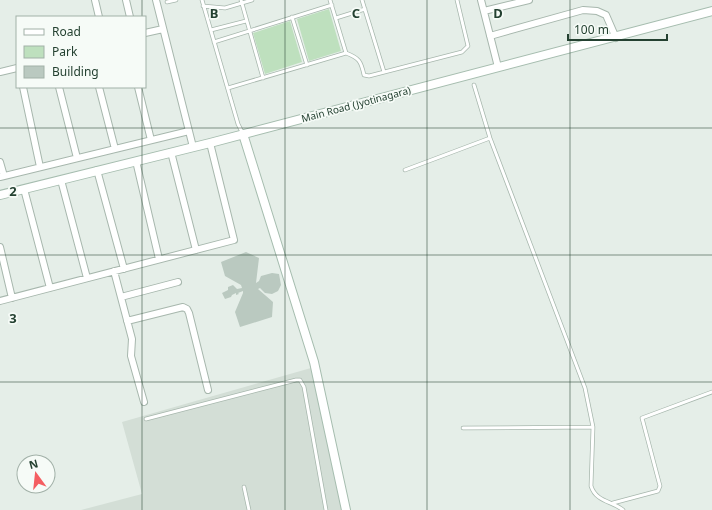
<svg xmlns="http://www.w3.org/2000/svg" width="712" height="510" font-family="'Noto Sans',sans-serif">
	<rect width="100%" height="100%" fill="#e5eee8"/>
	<path fill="#d3ded6" d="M311,368L342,510H81L142,494L122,422Z"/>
	<path fill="#bee0be" d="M329,9L341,51L309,61L297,19Z
		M290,21L302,62L265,74L253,33Z"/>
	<path fill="#bac9c0" d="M246,252L259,258L256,283L259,281L261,276L272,273L279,274L281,285L278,291L272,294L265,293L260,288L258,289L273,302L272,317L240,327L235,312L243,293V291L238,293L239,294L236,295V293L232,295L231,297L225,299L222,293L228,290V287L233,285L237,289L242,288L241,285L225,276L221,262Z"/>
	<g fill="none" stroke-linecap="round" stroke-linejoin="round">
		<defs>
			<path id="lane" d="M202,0L238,124L243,134
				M241,0L263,78
				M362,0L384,72
				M167,2L176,0
				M203,6L225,8L252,0
				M292,17L307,65
				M336,18L365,9
				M211,30L246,21
				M214,42L332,5
				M346,53C359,58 361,61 364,75L369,76L462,52L468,46L457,0
				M474,85L490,138L585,388L593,427L591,486C596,502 612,501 623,510
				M228,88L346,53L330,0
				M405,170L490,138
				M146,419L296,380H300L304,387L326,510
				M463,428L593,427
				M244,487L249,510
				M613,503L658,491L660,486L642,418L712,392"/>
			<path id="street" d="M95,0L99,17
				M126,0L130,17
				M156,0L193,147
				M481,0L498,67
				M484,11L529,0
				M145,33L163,29
				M490,36L583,10L597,11L606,15L616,38
				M0,72L17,68
				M23,87L40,167
				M59,87L77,158
				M99,87L115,149
				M138,87L151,140
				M171,152L196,250
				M136,161L159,259
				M0,162L4,176
				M97,170L124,269
				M0,177L189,131
				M61,180L87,278
				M24,189L50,288
				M0,247L12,298
				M114,271L132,339L131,356L144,402
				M121,297L178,282
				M0,301L234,240L210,143
				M127,321L183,307L187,309L189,313L208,390"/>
			<path id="secondary" d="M243,134L314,362L346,510
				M0,195L210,143L712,11"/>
		</defs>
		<use href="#lane" stroke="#a7b7ad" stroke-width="4.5"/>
		<use href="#street" stroke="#a7b7ad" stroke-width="8"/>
		<use href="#secondary" stroke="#a6bdaf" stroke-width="10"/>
		<use href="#lane" stroke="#fff" stroke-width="3"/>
		<use href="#street" stroke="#fff" stroke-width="6"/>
		<use href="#secondary" stroke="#fff" stroke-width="8"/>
	</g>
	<path fill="none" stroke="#244131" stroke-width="1" stroke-opacity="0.55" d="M142,0V17M285,0V510M427,0V510M570,0V510M142,87V510M0,128H712M0,255H712M0,382H712"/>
	<g text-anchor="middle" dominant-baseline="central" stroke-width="3.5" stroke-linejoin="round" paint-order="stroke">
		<g font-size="10" fill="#244131" stroke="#f6fbf7">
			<text transform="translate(356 104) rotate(-15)">Main Road (Jyotinagara)</text>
		</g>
	</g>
	<g font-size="13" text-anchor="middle" font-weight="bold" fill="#244131" stroke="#f6fbf7" stroke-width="3.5" stroke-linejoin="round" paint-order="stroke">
		<text x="214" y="18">B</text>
		<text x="356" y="18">C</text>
		<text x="498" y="18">D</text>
		<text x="13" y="196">2</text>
		<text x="13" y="323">3</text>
	</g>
	<rect x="16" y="16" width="130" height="72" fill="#f6fbf7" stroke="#a2b1a8"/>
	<rect x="24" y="29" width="20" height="6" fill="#ffffff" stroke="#a2b1a8"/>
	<text x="52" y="36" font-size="12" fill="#244131">Road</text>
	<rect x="24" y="46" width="20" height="12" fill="#bee0be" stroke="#a2b1a8"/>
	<text x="52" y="56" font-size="12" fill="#244131">Park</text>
	<rect x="24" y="66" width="20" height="12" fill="#bac9c0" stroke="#a2b1a8"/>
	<text x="52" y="76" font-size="12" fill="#244131">Building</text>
	<g transform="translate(36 474) rotate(345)"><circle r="19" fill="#f6fbf7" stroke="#a2b1a8"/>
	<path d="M0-3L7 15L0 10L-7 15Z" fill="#f45e61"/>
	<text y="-6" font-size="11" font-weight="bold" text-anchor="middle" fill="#244131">N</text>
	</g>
	<path d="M568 34v6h99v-6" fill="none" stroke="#244131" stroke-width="2"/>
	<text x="574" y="34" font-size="12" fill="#244131" stroke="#f6fbf7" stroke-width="3" paint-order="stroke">100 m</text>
</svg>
